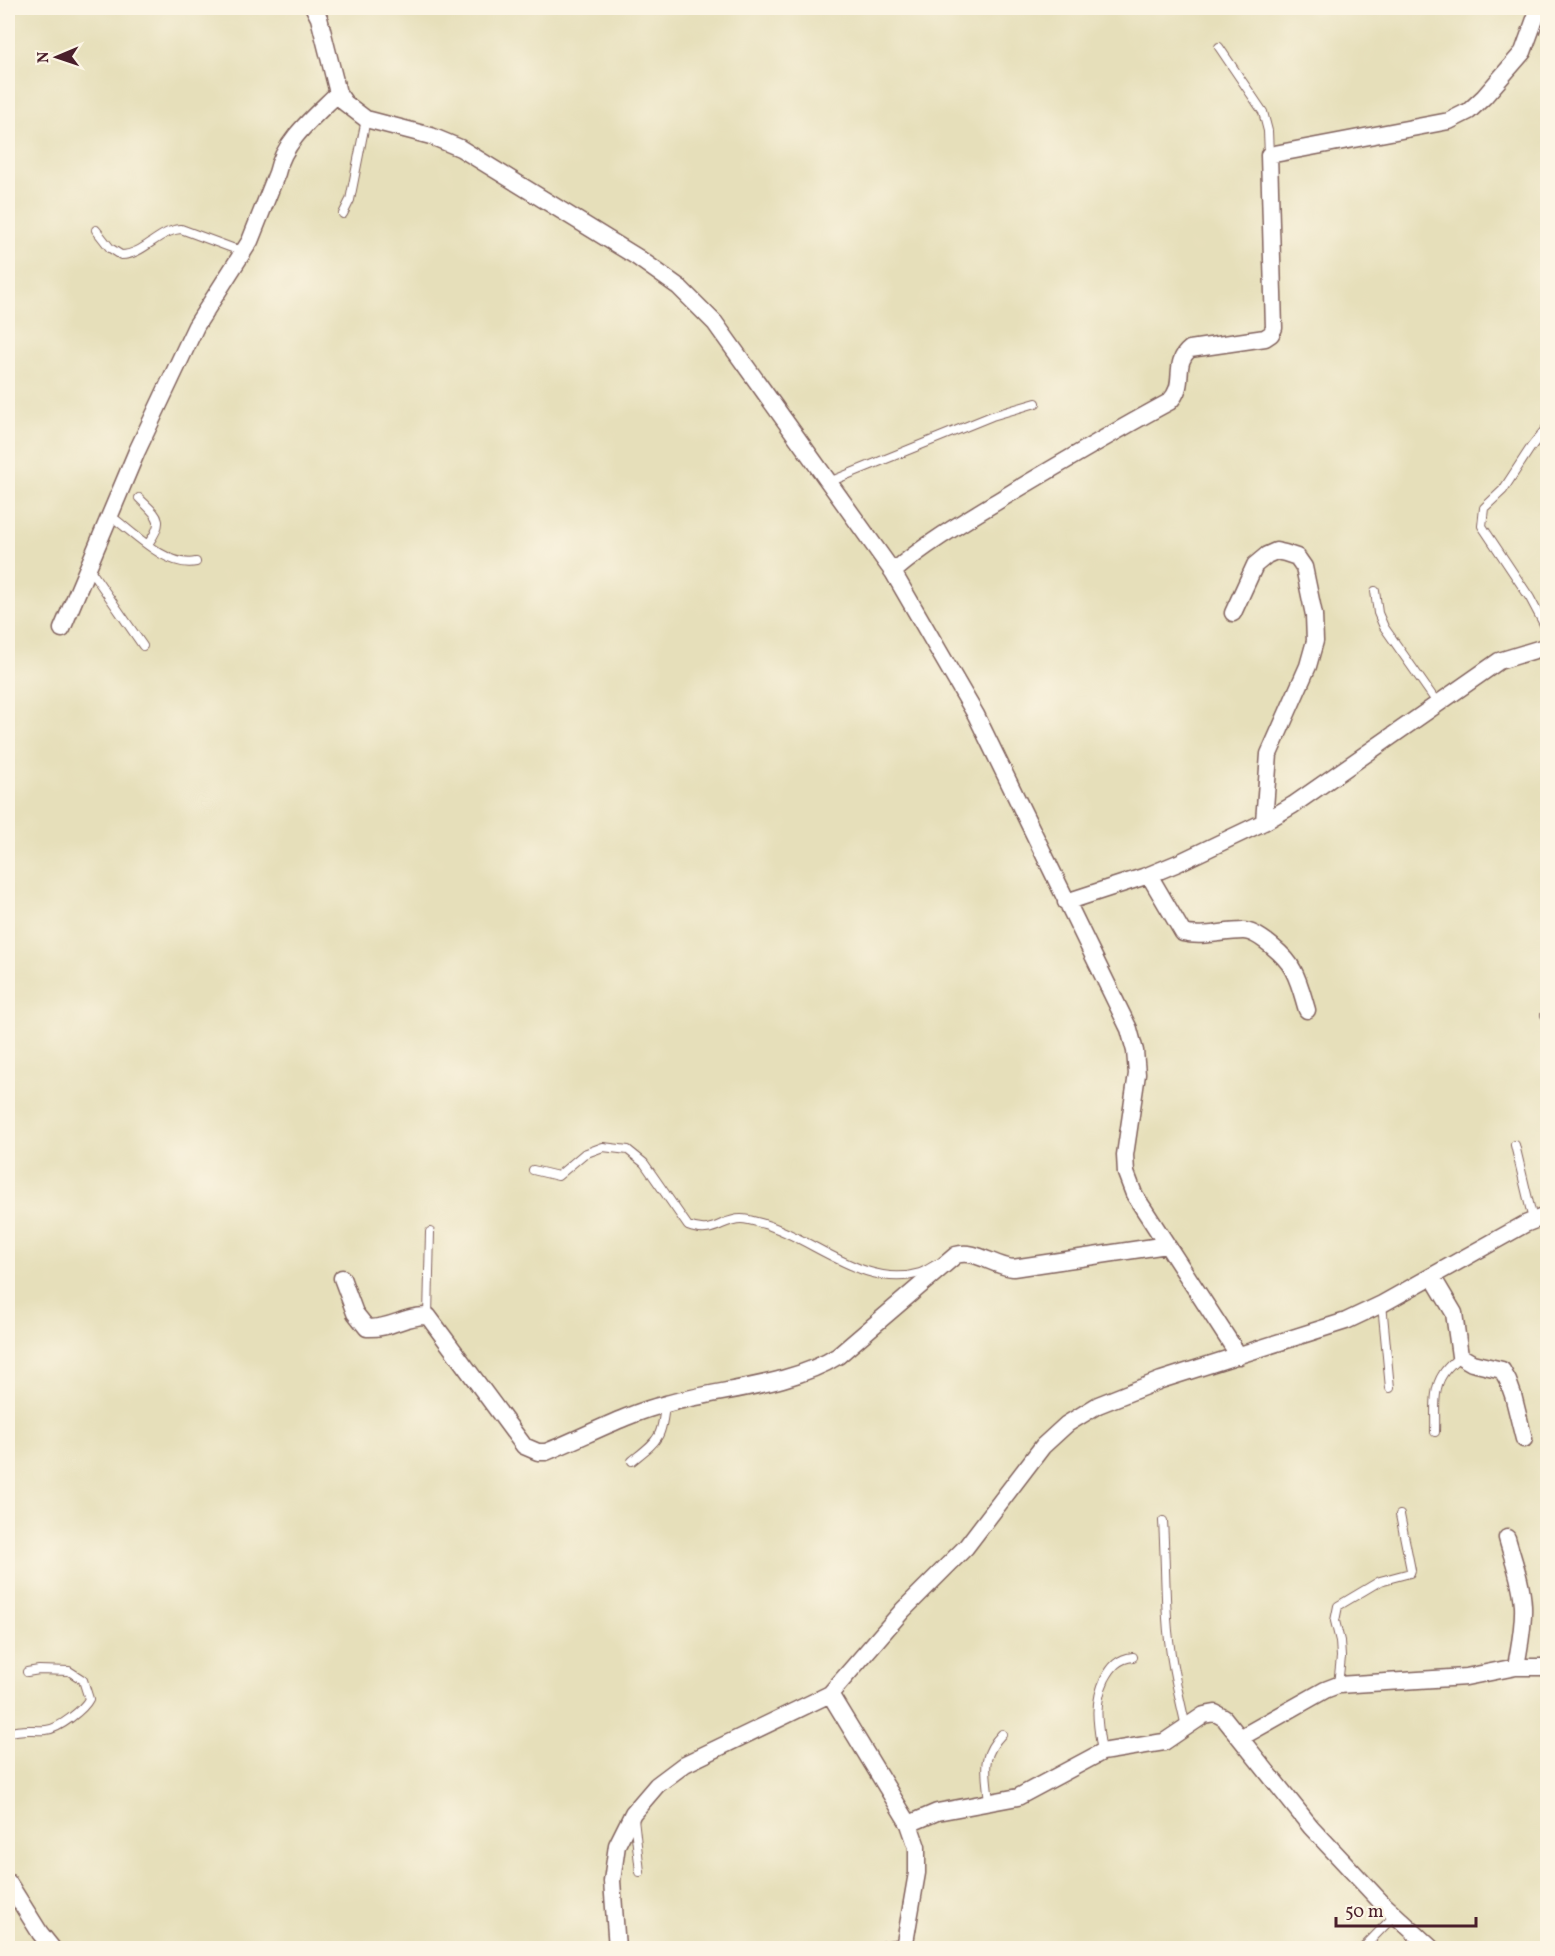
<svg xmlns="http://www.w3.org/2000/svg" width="1555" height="1956" font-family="Vollkorn,serif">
	<rect width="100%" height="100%" fill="#fcf5e5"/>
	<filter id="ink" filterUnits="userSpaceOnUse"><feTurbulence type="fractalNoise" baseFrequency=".0167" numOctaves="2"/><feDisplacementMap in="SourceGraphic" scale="12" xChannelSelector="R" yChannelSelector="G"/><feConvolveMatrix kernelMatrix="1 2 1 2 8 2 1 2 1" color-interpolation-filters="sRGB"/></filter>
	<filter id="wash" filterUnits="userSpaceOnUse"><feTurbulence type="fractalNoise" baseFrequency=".008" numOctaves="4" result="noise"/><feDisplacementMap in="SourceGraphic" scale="24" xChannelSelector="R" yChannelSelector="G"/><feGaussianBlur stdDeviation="1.35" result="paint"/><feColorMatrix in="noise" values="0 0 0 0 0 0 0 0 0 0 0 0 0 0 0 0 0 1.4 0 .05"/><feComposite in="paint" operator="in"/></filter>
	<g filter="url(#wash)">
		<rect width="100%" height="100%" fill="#e6dfba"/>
	</g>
	<g filter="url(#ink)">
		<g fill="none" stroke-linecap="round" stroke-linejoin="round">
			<defs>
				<path id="lane" d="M1219,47L1263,112L1268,131L1269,155
					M343,214L350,200L366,119
					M96,230L110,248L121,255C144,255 158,230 181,229L243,252
					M1548,426L1531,447L1503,490L1484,508L1482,526L1530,598L1548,632
					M829,482L992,416L1036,403
					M139,498C158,517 166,519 148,544
					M111,516C134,533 167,568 196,562
					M89,568L143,646
					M1375,591L1378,613L1384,627L1438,704
					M1545,1015H1548
					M1515,1145L1533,1220
					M533,1170L558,1176L584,1154L603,1147L628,1150L644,1163L688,1226C714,1236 721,1219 741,1219C748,1219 757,1222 764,1224C813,1238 865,1290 920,1273C926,1271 931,1267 937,1264
					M1382,1304L1390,1388
					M428,1316L430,1232
					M1435,1432C1436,1413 1432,1390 1443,1374C1447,1367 1455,1361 1460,1356
					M632,1461C658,1440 662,1439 665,1404
					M1163,1521C1165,1553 1165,1585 1167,1618C1169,1655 1178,1691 1186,1727
					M1338,1685L1341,1657L1340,1641L1335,1621L1338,1606L1380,1581L1410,1573L1411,1570L1400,1515
					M8,1733C23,1728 31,1731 46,1730C59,1729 84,1709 89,1699L83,1680L69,1671L39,1670L27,1672
					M1102,1752C1098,1726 1093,1704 1105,1679C1112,1666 1118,1659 1133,1657
					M989,1803C987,1773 979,1758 1002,1734
					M634,1818L640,1872
					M871,1948L905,1942
					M1363,1948L1395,1915"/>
				<path id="street" d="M314,8L319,18L338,93L345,103L366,119L431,136L460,148L637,257L679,287L715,323L893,572L976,715L1129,1029L1135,1051L1137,1074L1125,1155L1126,1173L1134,1194L1239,1356
					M893,572C929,541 970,518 1011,493C1063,462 1115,431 1169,402C1188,384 1171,364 1190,349L1265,338L1271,334L1274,328L1269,155L1449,121L1469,111L1484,97L1523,52L1539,8
					M1233,613L1255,565L1267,555L1276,551L1285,553L1297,557L1304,567L1314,615L1315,641L1308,666L1269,754L1264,822
					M62,629L137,451L196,326L250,241L277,173C284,140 315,116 338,93
					M1149,875L1183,933C1202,938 1223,931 1243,931C1258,931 1287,957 1293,970C1300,983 1303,997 1307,1010
					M1066,902L1149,875L1178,863L1264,822L1293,805L1499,661L1548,646
					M1432,1276L1454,1313L1460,1356L1472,1363L1502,1370L1508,1381L1513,1395L1524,1439
					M342,1278L355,1313L367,1328C391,1329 405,1315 428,1316L524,1446L538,1452H546C586,1436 625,1414 666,1404C721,1389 790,1386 838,1356L956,1255C975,1249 993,1266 1013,1268L1167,1245
					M1507,1538C1513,1560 1522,1583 1523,1606C1524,1627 1519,1647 1516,1667
					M830,1694L909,1824L917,1847V1873L904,1948
					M1240,1738L1325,1690L1338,1685L1466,1677L1516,1667H1548
					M909,1824L937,1812L1018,1797L1102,1752L1164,1742L1204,1715L1215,1713L1224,1718L1311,1827L1381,1902L1431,1948
					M8,1882L40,1933L52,1948
					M617,1948L612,1881L617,1845L633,1813L657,1785L685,1764L830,1694L903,1610L966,1547L1043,1446L1067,1424L1098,1405L1161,1380L1346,1321L1382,1304L1525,1224L1548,1215"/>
			</defs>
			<use href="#lane" stroke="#81625d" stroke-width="10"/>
			<use href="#street" stroke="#81625d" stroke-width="19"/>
			<use href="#lane" stroke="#fff" stroke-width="8"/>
			<use href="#street" stroke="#fff" stroke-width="16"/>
		</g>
	</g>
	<rect width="1555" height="1956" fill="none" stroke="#fcf5e5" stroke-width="30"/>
	<g transform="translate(57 57) rotate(268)" stroke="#fcf5e5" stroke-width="4.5" paint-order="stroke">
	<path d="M0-4.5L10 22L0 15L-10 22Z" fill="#4a1f2b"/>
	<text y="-9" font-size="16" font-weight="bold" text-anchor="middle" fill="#4a1f2b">N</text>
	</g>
	<path d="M1336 1917v9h140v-9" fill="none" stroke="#4a1f2b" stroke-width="3"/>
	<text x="1345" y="1917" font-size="18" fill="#4a1f2b" stroke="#fcf5e5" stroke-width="4.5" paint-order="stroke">50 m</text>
</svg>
